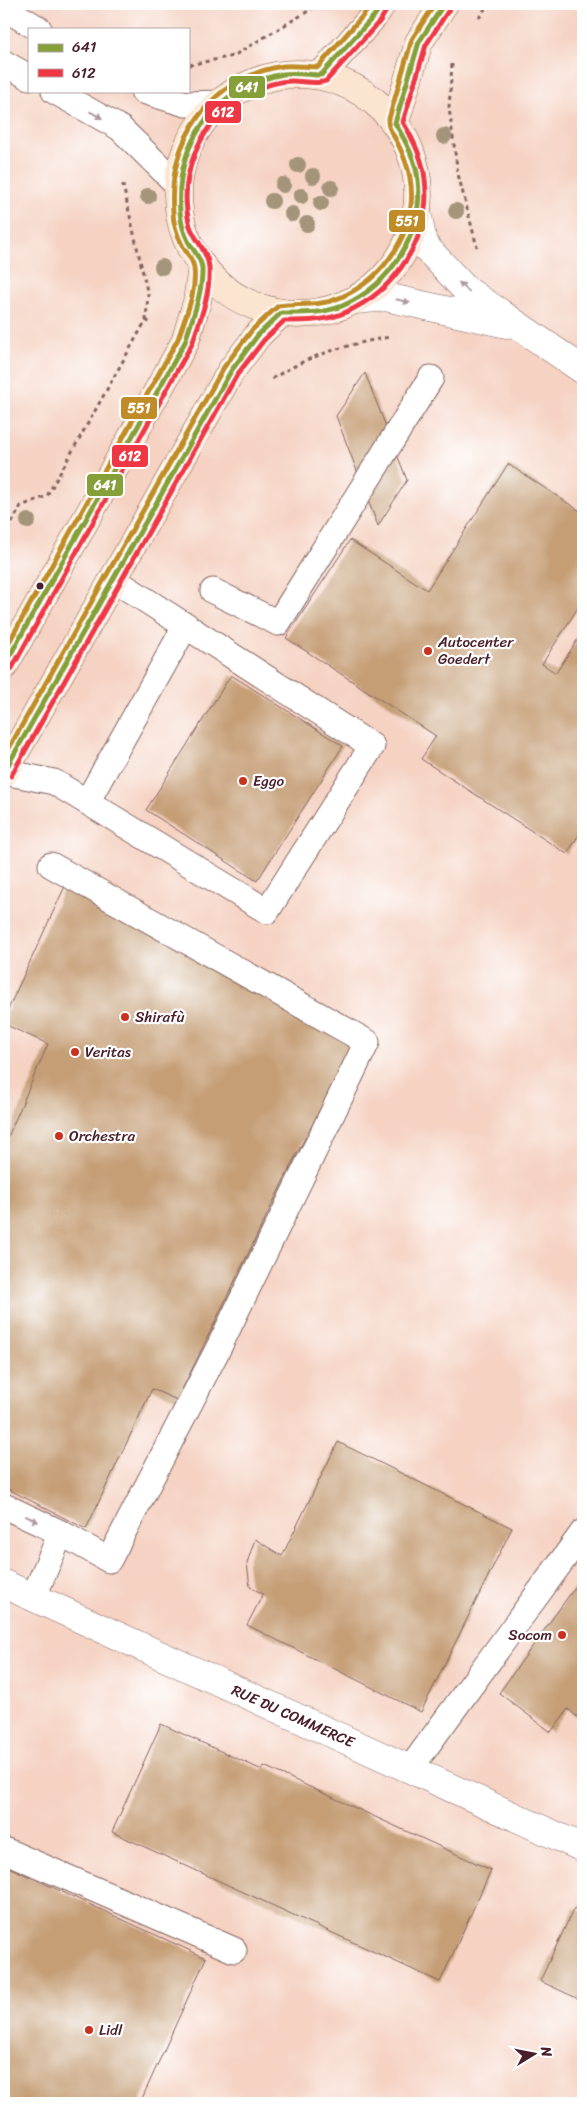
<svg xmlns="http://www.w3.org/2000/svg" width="587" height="2107" font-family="Sriracha,sans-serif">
	<rect width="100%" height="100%" fill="#fff"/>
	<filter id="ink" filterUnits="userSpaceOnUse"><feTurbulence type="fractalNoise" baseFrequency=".02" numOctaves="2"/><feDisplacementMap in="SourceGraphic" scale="10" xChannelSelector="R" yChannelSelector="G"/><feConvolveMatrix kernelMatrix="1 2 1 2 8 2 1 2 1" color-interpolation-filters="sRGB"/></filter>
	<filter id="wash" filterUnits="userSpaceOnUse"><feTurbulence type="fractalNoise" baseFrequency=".0096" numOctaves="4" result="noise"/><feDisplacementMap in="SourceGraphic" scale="20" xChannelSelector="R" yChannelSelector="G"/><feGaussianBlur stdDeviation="1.12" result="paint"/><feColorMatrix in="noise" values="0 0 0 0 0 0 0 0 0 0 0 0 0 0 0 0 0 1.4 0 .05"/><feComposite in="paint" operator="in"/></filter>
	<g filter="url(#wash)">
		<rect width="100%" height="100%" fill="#eae0bd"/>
		<path fill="#f5d2c2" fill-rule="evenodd" d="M4,4H583V2103H4ZM29,29H189V91H29Z"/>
		<g id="blocks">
			<path fill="#c59e76" d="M365,373L407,480L378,526L336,416Z
				M508,464L583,513V600L542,664L556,673L583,631V828L567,854L421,759L436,736L286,638L350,540L427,590Z
				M231,675L343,746L257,881L146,810Z
				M66,884L354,1048L296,1155L177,1400L152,1389L86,1529L4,1487V1146L48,1044L4,1024V1018Z
				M338,1442L512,1528L421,1712L247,1625L263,1594L250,1587L247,1563L255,1539L282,1556Z
				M583,1576V1722L568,1709L551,1732L499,1693Z
				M161,1724L262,1770L264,1766L491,1870L440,1982L112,1832Z
				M4,1865L206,1958L140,2103H4Z
				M574,1908L583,1912V2001L540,1981Z"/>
		</g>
	</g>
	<g filter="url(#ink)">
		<use href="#blocks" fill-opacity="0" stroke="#82635e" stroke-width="1"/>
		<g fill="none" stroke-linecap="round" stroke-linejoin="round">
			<defs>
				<path id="service" d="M4,8L39,29
					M4,63L29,77
					M54,91L120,128L178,185
					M143,91L186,104L218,103
					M213,591L278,623L431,378
					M4,772L54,782L267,911L372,746L113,579
					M87,802L186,625
					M4,1506L61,1533L109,1560L220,1345L367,1042L51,865
					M33,1598L61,1533
					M410,1769L583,1532
					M4,1850L234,1950"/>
				<path id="minor" d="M417,211L423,244L465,289L583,370
					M355,300L386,297L507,324
					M4,1584L583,1848"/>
				<path id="secondary" d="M178 194a120 120 0 1 1 240 0a120 120 0 1 1-240 0Z
					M321,75L374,16L382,4
					M395,123L419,42L444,4
					M4,666L185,342L197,302L202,266
					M4,772L231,371L258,335L281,313"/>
			</defs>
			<use href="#service" stroke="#82635e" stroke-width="27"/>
			<use href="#minor" stroke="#82635e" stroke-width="29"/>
			<use href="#secondary" stroke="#82635e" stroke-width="29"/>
			<path stroke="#82635e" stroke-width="3" stroke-dasharray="4 4" stroke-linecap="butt" d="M479,18L488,4
				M452,64L449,108L458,174L477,247
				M189,65L233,56L320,4
				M146,320L152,324
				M272,379C308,355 349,344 390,337
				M4,537L21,506L47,496L146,320L148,295L122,181"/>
			<use href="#service" stroke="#fff" stroke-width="25"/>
			<use href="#minor" stroke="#fff" stroke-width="28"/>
			<use href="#secondary" stroke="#fce5d0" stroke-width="28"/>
			<defs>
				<path id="bus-1" d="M4,666L185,342C192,319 203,293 202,268C201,258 193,250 188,241C184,233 181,222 180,212C175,143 214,88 283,74C295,72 309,75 321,75L374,16L382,4
					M4,772L231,371L258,335L281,313C302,313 322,314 342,306C391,285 424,233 418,180C416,160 405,140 395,123L419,42L444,4"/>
				<path id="bus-2" d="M11,670L192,344C200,320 211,293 209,267C208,252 195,240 190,226C177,178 199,122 242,98C256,89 275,81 292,81C302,81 316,85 326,81L380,21L388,8
					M11,776L237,375L264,340L284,321C305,321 325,321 344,313C397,291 432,235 425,179C423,159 413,139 403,122L426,45L450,8"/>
				<path id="bus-3" d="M4,651L178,339C185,317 197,292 194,269C194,260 186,253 182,245C177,235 173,223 173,212C167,140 210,78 283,66C295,65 306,67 318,67L373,4
					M4,757L224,367L252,330L278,306C299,303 319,307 339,298C385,279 419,229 410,178C408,166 403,154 397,142C394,136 388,129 388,122L412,39L435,4"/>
			</defs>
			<use href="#bus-1" stroke="#fff" stroke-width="9"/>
			<use href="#bus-2" stroke="#fff" stroke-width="9"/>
			<use href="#bus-3" stroke="#fff" stroke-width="9"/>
			<use href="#bus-1" stroke="#869f38" stroke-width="5"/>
			<use href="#bus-2" stroke="#ef3744" stroke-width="5"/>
			<use href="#bus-3" stroke="#c18c27" stroke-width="5"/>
		</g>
		<g fill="#a4947a">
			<circle cx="444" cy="136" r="8"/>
			<circle cx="298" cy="165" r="8"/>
			<circle cx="313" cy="176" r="8"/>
			<circle cx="283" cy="185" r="8"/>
			<circle cx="331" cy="188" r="8"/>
			<circle cx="148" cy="196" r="8"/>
			<circle cx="301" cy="196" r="8"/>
			<circle cx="272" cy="201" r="8"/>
			<circle cx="321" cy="203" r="8"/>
			<circle cx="456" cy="211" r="8"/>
			<circle cx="292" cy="214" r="8"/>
			<circle cx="307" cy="224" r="8"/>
			<circle cx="162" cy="267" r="8"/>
			<circle cx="28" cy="521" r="8"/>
		</g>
		<defs><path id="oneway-solid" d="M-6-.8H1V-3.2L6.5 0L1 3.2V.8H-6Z" transform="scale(1.25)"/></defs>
		<g fill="#ae9aa0">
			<use href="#oneway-solid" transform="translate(96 115) rotate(29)"/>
			<use href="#oneway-solid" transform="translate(464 287) rotate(-138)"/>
			<use href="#oneway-solid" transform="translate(403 301) rotate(13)"/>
			<use href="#oneway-solid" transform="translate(32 1519) rotate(25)"/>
		</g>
	</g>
	<circle fill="#4a1f2b" stroke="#fff" stroke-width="2" cx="40" cy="586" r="4.5"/>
	<g fill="#c8321e" stroke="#fff" stroke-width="2">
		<circle cx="428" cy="651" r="5"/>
		<circle cx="243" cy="781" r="5"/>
		<circle cx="125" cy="1017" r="5"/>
		<circle cx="75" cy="1052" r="5"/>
		<circle cx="59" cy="1136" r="5"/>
		<circle cx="562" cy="1635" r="5"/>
		<circle cx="89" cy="2030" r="5"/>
	</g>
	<g text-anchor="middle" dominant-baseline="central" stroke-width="4.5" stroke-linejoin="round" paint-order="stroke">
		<g font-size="15" fill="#4a1f2b" stroke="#fff" text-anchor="start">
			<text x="438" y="642">Autocenter<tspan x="438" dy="17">Goedert</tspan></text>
			<text x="253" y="781">Eggo</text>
			<text x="135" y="1017">Shirafù</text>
			<text x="85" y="1052">Veritas</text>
			<text x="69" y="1136">Orchestra</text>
			<text x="552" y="1635" text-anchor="end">Socom</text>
			<text x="99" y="2030">Lidl</text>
		</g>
		<g font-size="15" fill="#4a1f2b" stroke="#fff">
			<text transform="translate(293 1716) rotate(24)">RUE DU COMMERCE</text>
		</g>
	</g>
	<g stroke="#fff" stroke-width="2">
		<rect x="228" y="75" width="38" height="24" rx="5" fill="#869f38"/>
		<rect x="204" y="100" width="38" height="24" rx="5" fill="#ef3744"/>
		<rect x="388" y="209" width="38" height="24" rx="5" fill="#c18c27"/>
		<rect x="120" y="396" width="38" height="24" rx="5" fill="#c18c27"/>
		<rect x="111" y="444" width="38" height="24" rx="5" fill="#ef3744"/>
		<rect x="86" y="473" width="38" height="24" rx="5" fill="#869f38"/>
	</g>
	<g font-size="14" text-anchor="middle" font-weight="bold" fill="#fff">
		<text x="247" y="92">641</text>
		<text x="223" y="117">612</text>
		<text x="407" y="226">551</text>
		<text x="139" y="413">551</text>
		<text x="130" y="461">612</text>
		<text x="105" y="490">641</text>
	</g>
	<rect width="587" height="2107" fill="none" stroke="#fff" stroke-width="20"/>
	<rect x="28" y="28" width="162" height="65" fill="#ffffff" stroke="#b7a5aa"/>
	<rect x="38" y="44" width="25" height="8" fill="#869f38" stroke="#b7a5aa"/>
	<text x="72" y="52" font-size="15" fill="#4a1f2b">641</text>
	<rect x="38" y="69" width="25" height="8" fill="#ef3744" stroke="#b7a5aa"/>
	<text x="72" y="78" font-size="15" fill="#4a1f2b">612</text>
	<g transform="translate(534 2054) rotate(80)" stroke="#ffffff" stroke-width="4" paint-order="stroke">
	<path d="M0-4L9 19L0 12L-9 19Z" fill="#4a1f2b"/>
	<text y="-8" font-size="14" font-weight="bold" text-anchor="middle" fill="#4a1f2b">N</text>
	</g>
</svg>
